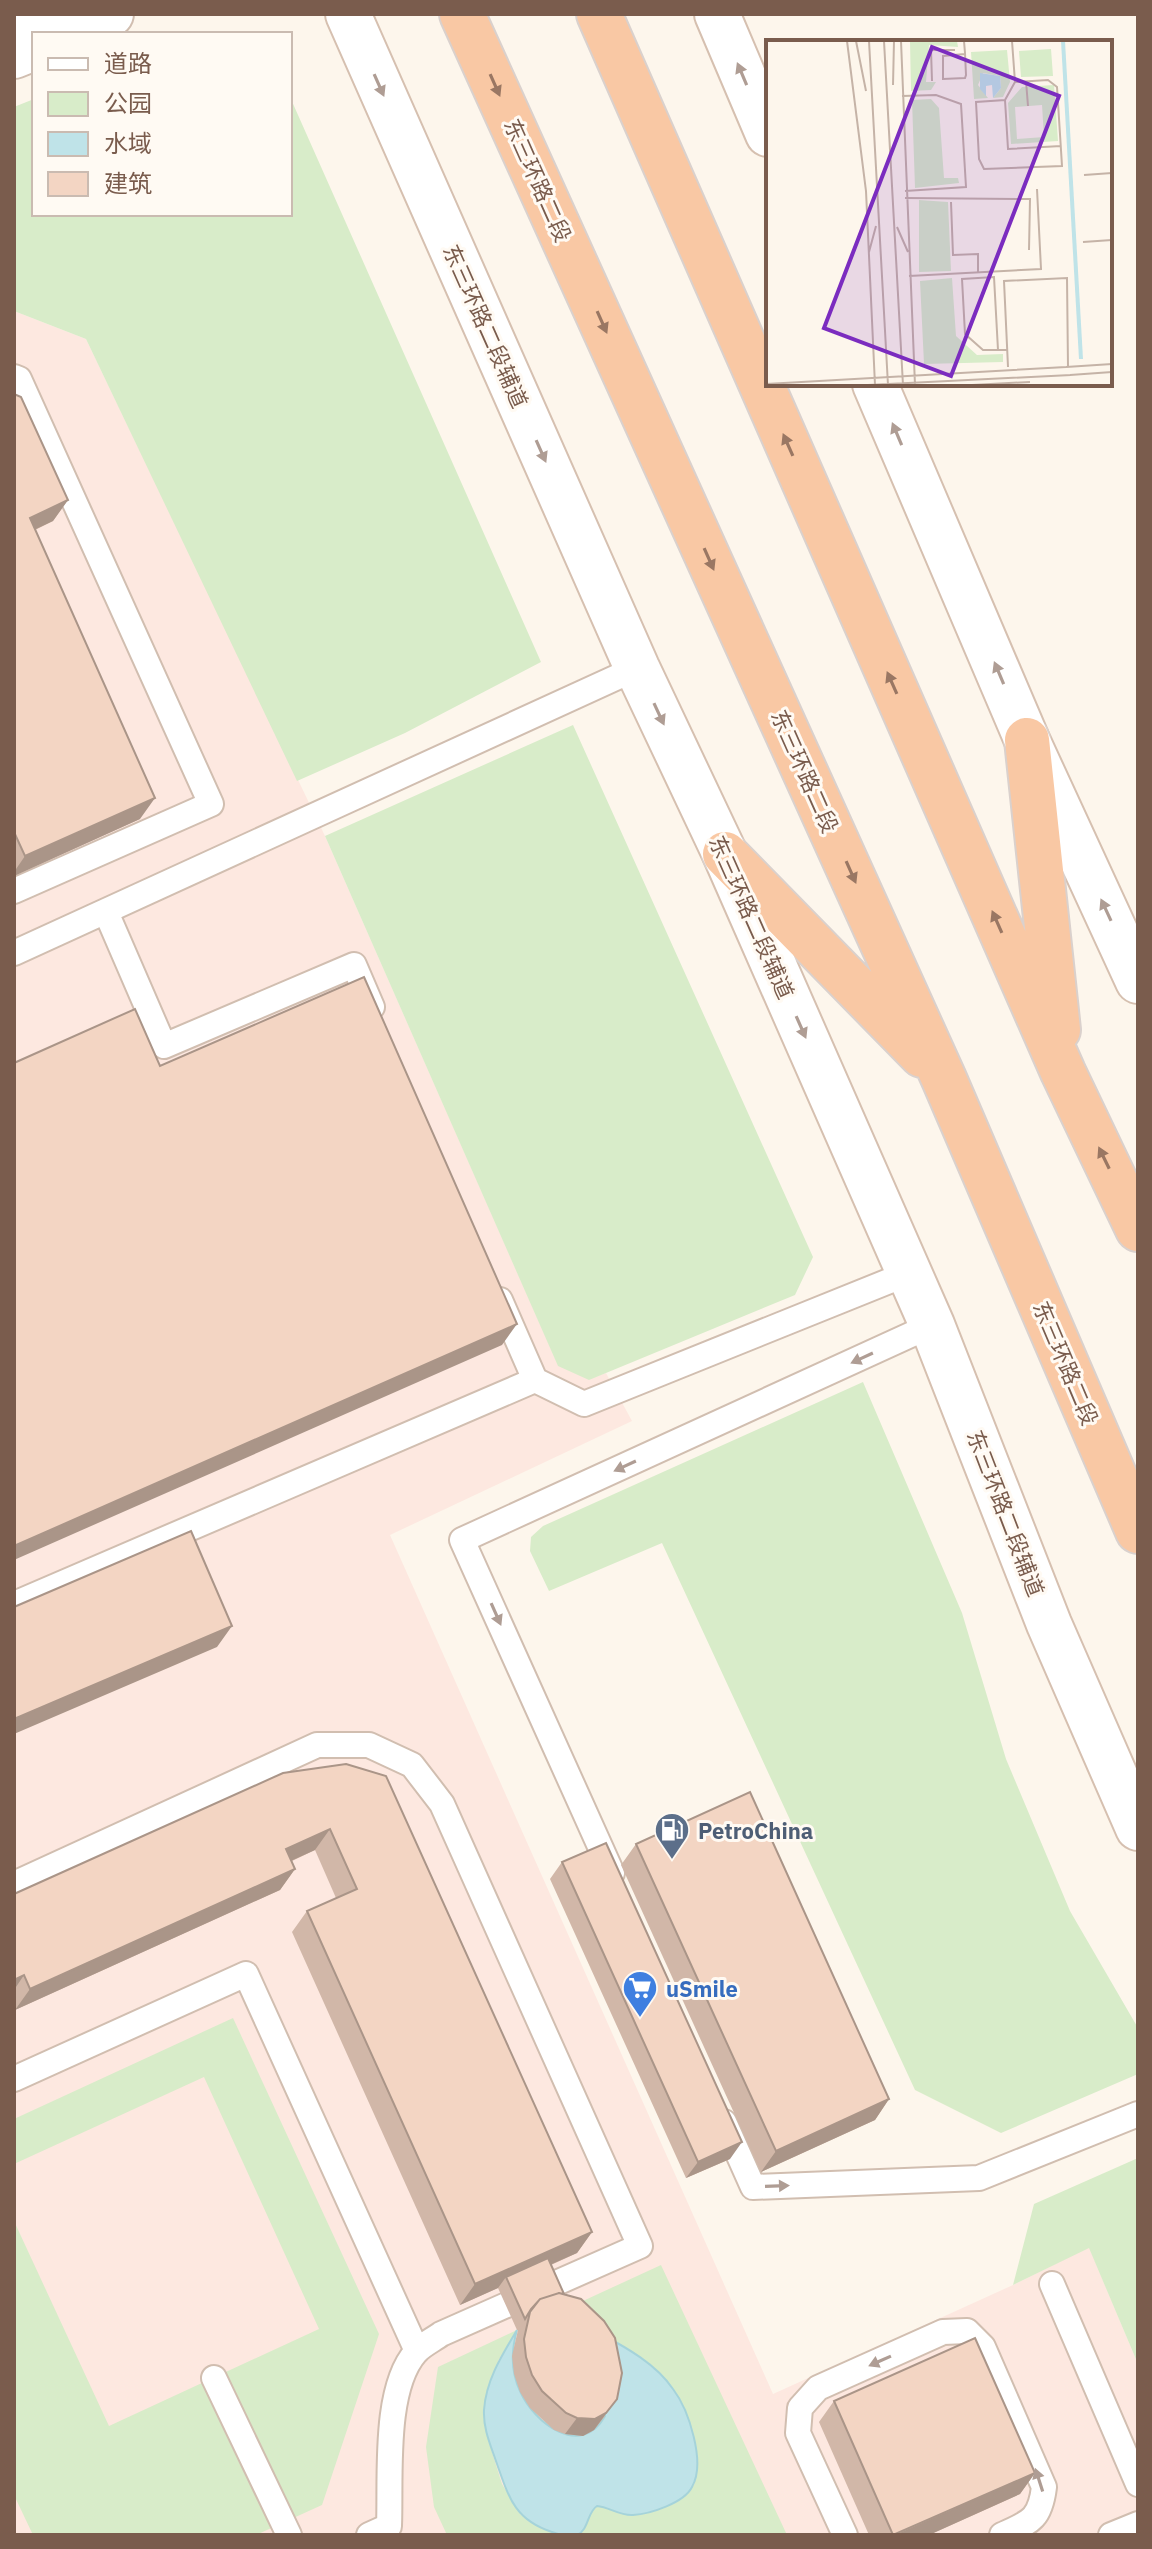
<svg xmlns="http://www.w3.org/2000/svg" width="1152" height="2549" font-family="'IBM Plex Sans','Noto Sans SC',sans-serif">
	<rect width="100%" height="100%" fill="#fdf6ec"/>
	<path fill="#fde8e0" d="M14,311L86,339L325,836L558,1365L589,1379L606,1373L632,1421L390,1535L773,2394L1013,2285L1089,2247L1138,2364V2535H14Z"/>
	<path fill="#d8ecc9" d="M290,97L541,662L405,733L297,781L86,339L14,311V107L34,99V214H290Z
		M573,725L813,1257L795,1295L589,1380L558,1366L325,836Z
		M863,1382L962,1613L1006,1759L1070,1911L1138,2028V2074L1001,2133L915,2090L662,1543L549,1591L530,1551L531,1537L543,1526Z
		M233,2018L379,2334L322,2505L256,2535H33L14,2495V2221L109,2426L319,2329L204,2077L14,2164V2119Z
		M1138,2158V2364L1089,2248L1013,2285L1034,2204Z
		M661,2265L787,2535H576L584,2529L593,2508L598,2506L633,2515L666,2505L687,2494L694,2485L697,2474L694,2443L689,2419L559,2312Z
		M517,2330L498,2361L491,2449L502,2484L521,2515L561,2535H447L434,2507L426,2447L438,2367Z"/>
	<path fill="#bfe3e8" stroke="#a5d3da" stroke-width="2" d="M517,2330C511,2351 511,2372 520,2391C534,2423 581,2459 605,2416L601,2334C627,2348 656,2364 673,2389C689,2410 706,2463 692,2487C684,2503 650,2514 633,2515C620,2516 609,2507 597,2506C587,2512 589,2530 577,2535C570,2537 559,2535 552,2532C515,2520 509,2498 497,2464C491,2446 483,2429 484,2410C486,2380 502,2355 517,2330Z"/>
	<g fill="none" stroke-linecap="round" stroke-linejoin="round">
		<defs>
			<path id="service" d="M14,377L19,379L211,804L14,891
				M106,912L164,1046L354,965L372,1007
				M14,953L637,668
				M500,1300L535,1380L584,1404L909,1273
				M14,1604L535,1380
				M612,1873L462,1540L932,1325
				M14,1884L317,1745H369L412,1765L442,1804L640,2246L441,2334C433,2340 422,2345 416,2352C383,2389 391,2478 389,2526L369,2535
				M14,2079L246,1974L417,2351
				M724,2122L753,2187L979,2178L1138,2114
				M1052,2284L1138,2484
				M214,2378L289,2535
				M845,2535L798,2433L800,2408L818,2388L943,2332L967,2331L983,2347L1044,2487C1040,2520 1030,2522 1002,2535
				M1111,2535L1138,2524"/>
			<path id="tertiary" d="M14,23L33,14
				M65,34L111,14
				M14,56L34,48"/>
			<path id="secondary" d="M348,14L637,668L725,854L932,1325L1049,1624L1138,1828
				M717,14L768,134
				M875,384L1027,740L1138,981"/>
			<path id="trunk" d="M462,14L944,1079L1138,1531
				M599,14L1063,1072L1138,1229
				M1027,740L1058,1030
				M725,854L922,1055"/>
		</defs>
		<use href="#service" stroke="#d1beb0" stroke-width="28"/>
		<use href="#tertiary" stroke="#d1beb0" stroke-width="48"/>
		<use href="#secondary" stroke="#d6c0b0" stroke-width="48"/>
		<use href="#trunk" stroke="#dad1cd" stroke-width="48"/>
		<use href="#service" stroke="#fff" stroke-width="24"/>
		<use href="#tertiary" stroke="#fff" stroke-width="44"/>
		<use href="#secondary" stroke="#fff" stroke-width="44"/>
		<use href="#trunk" stroke="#f9c8a4" stroke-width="44"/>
	</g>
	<path fill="#d1b7a8" d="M14,394L68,500L53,521L35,530L140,819L14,876Z
		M346,1764L592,2232L577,2253L551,2265L605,2416L594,2430L583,2436L565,2434L554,2430L530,2408L520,2392L514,2374L512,2356L518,2330H517L498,2288L460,2305L292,1932L307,1911L336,1898L315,1850L292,1861L295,1869L280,1890L15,2010L14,2007V1894Z
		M636,1844L889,2099L875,2120L761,2172L621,1865Z
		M562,1862L730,2159L686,2178L550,1879Z
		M834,2401L1035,2473L1020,2494L929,2535H869L819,2422Z"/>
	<path fill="#aa9588" d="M68,500L53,521L15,539L30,518Z
		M155,798L140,819L14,876V872L25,856Z
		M517,1324L502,1345L14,1560V1546Z
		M232,1626L217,1647L14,1734V1719Z
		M330,1829L315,1850L271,1870L286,1849Z
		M295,1869L280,1890L15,2010L30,1989Z
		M24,1975L14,1990V1980Z
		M889,2099L875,2120L761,2172L776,2151Z
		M742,2142L730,2159L686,2178L698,2162Z
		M592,2232L577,2253L509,2283L506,2277L498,2288L460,2305L475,2284Z
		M617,2399L594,2430L583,2436L565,2434L577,2418Z
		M1035,2473L1020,2494L929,2535H895Z"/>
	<path fill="#f3d5c3" stroke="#aa9588" stroke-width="2" d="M14,394L21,397L68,500L30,518L155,798L25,856L14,832Z
		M364,977L517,1324L14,1546V1063L135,1009L160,1066Z
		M191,1531L232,1626L14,1719V1607Z
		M346,1764L386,1776L592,2232L475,2284L307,1911L357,1889L330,1829L286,1849L295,1869L30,1989L24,1975L14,1980V1894L283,1773Z
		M750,1792L889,2099L776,2151L636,1844Z
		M606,1843L742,2142L698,2162L562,1862Z
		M548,2258L564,2294L559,2293L540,2299L531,2309L525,2319L506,2277Z
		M559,2293L581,2299L604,2321L615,2338L622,2373L617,2399L606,2413L595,2419L577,2418L566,2413L542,2391L532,2375L526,2357L524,2339L530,2312L540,2299Z
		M975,2338L1035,2473L893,2535L834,2401Z"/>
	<defs><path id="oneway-solid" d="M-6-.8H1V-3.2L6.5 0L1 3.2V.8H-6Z" transform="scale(2)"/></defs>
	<g fill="#af9d94">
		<use href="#oneway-solid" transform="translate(742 74) rotate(-113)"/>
		<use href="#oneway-solid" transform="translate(379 85) rotate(66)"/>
		<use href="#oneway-solid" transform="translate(897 434) rotate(-113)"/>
		<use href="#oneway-solid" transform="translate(541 451) rotate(66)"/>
		<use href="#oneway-solid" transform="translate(999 673) rotate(-113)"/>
		<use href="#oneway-solid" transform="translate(659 714) rotate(65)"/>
		<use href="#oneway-solid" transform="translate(1106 910) rotate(-115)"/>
		<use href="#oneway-solid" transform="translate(801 1027) rotate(66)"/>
		<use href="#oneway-solid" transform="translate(862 1358) rotate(155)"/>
		<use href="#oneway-solid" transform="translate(625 1466) rotate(155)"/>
		<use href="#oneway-solid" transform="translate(496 1614) rotate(66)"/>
		<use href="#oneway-solid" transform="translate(777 2186) rotate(-2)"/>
		<use href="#oneway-solid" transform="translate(880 2361) rotate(156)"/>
		<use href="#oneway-solid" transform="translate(1039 2480) rotate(-108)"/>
	</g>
	<g fill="#9a7763">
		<use href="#oneway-solid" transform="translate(495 85) rotate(66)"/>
		<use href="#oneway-solid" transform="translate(602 322) rotate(66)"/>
		<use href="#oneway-solid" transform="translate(788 445) rotate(-114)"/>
		<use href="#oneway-solid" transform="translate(709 559) rotate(66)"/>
		<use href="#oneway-solid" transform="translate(892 683) rotate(-114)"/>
		<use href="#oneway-solid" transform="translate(851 872) rotate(66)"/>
		<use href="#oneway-solid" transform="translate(997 922) rotate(-114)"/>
		<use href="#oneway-solid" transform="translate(1104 1158) rotate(-116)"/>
	</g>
	<defs>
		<symbol id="fuel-pin" viewBox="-11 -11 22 30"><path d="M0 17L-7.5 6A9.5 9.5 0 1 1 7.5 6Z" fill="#5c6f8a" stroke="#fffaf3"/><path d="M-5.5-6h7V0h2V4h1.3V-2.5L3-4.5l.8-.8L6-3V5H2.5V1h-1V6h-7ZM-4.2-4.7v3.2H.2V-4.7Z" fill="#fff"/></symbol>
		<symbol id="supermarket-pin" viewBox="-11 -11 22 30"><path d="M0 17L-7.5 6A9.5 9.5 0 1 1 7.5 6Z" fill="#3f7fe0" stroke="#fffaf3"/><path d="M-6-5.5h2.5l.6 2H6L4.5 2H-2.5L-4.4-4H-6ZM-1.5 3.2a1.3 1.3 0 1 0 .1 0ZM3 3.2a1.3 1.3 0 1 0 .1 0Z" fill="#fff"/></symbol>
	</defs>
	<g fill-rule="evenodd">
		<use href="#fuel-pin" x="652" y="1810" width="40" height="54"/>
		<use href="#supermarket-pin" x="620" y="1968" width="40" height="54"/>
	</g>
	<g text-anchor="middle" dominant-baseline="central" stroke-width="6" stroke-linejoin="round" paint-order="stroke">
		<g font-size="22" fill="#7a5c4d" stroke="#fffaf3">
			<text transform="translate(538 180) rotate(66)">东三环路二段</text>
			<text transform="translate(486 326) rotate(66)">东三环路二段辅道</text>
			<text transform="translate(805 771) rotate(66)">东三环路二段</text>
			<text transform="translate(752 917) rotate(66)">东三环路二段辅道</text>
			<text transform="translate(1066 1363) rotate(67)">东三环路二段</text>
			<text transform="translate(1006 1513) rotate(69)">东三环路二段辅道</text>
		</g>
		<g font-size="22" font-weight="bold" fill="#4e5e75" stroke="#fffaf3" text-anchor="start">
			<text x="698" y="1830">PetroChina</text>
		</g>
		<g font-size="22" font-weight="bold" fill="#366cbe" stroke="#fffaf3" text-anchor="start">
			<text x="666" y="1988">uSmile</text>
		</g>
	</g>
	<g transform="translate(766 40)">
		<rect width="346" height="346" fill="#fdf6ec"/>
		<path d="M144,1H191L192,7L163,5L160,42H170L165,50L145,51ZM285,9L287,36L255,37L253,11ZM241,10L244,42L237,57L227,58L235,48L234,36L217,33L212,45L222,58L208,59L205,12ZM288,45L292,101L245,104L242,63L256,47ZM276,65L278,97L251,99L249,67ZM165,59L173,68L178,138H192L193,143L149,148L146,60ZM153,160L182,162L185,231L153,232ZM186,238L190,296L211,315L237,314V322L158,324L154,241Z" fill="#d8ecc9" fill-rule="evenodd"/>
		<path d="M214,33L234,36L235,48L227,58L226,45L220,46V56L214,49Z" fill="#bfe3e8"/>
		<path fill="none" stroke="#bfe3e8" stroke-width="4" d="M297,1L315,319"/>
		<path fill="none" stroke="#c5b3a7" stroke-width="2" d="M81,1L100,151L109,345M90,1L100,51M103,1L122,345M118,1L137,345M135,1L149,345M198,1L199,13L200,35L199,38L177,39V16L199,14M246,1L249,42M282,40L291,47L296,126L218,129L213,119L210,62L239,60L249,42ZM166,41L165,10H189M260,41L262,66M127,45L128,1M136,56L170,55L195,64L200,147L139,151M239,60L242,109L295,106M318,135L346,133M139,158L264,159L263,210M185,162L187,215L212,214V232M131,187L142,212M317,202L346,200M103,212L110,186M143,236L275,229L271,149M232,310L228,237L196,239L199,294L217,310H241M242,327L238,241L301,238L302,327M300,327L346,324M304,335L346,332M0,344L300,327M102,345L305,335M206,345L264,342"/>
		<path fill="#7b2cbf" fill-opacity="0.15" stroke="#7b2cbf" stroke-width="4" d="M166,7L293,56L185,336L58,288Z"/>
		<rect width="346" height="346" fill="none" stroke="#7a5c4d" stroke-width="4"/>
	</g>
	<rect width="1152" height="2549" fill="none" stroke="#7a5c4d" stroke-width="32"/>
	<rect x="32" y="32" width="260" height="184" fill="#fffaf3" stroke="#cabbb1" stroke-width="2"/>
	<rect x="48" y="58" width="40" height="12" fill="#ffffff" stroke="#cabbb1" stroke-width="2"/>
	<text x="104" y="72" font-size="24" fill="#7a5c4d">道路</text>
	<rect x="48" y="92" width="40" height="24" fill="#d8ecc9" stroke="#cabbb1" stroke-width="2"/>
	<text x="104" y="112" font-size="24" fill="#7a5c4d">公园</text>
	<rect x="48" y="132" width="40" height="24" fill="#bfe3e8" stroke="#cabbb1" stroke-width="2"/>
	<text x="104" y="152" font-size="24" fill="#7a5c4d">水域</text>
	<rect x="48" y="172" width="40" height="24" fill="#f3d5c3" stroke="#cabbb1" stroke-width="2"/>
	<text x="104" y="192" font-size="24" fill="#7a5c4d">建筑</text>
</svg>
